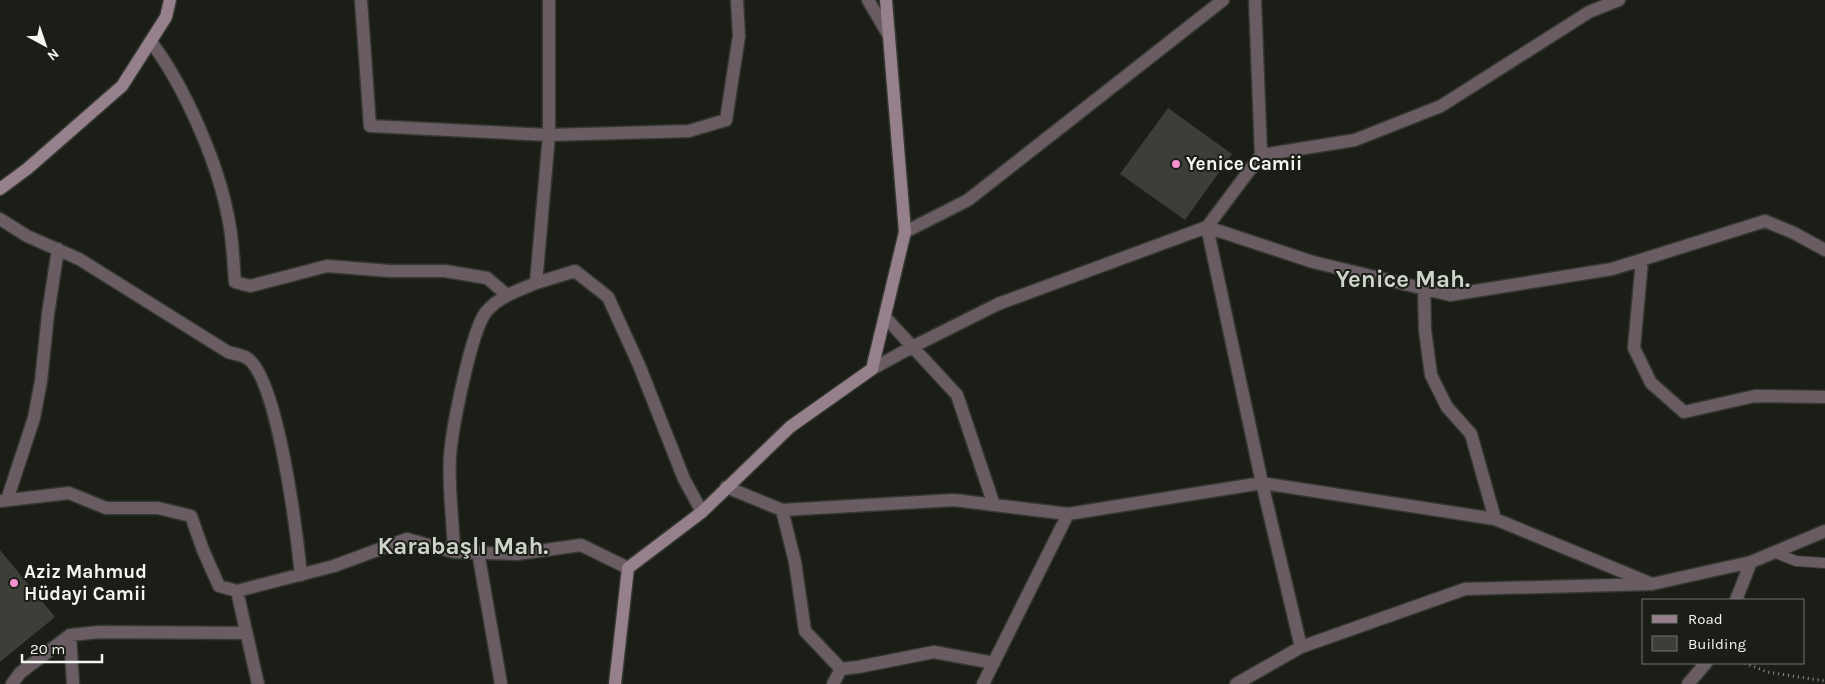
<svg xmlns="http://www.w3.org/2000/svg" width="1825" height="684" font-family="Karla,sans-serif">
	<rect width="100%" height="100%" fill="#1b1e17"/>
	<path fill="#3b3f37" d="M1168,108L1232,154L1185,220L1120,174Z
		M0,550L55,617L0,662Z"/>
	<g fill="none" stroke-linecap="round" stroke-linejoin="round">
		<defs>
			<path id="lane" d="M1773,552L1796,561L1825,563"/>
			<path id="street" d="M361,0L370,126L549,135L689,131L726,120L739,36L737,0
				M549,0V135L536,283L575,271L608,297L639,365L684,479L702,512
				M868,0L889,36
				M151,42C184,85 218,163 228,217C233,238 233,261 235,282L250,286L327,266L390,271H445L487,278L507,295
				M1261,155L1355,140L1441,106L1589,12L1619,0
				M0,219L27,236L79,259L228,352C234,354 242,355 247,358C278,378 297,535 301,575
				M1207,227L1313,262L1450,295L1612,269L1765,221L1794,233L1825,250
				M1207,227L1262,483L1301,647
				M905,232L968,200L1223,0
				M1642,260L1634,348L1651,383L1684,412L1755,396L1825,397
				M1424,289L1425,330L1431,375L1447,407L1471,434L1495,519
				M885,317L957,395L994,505
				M872,369L912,347L998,304L1207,227L1261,155L1255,0
				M726,487L782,510L954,500L1068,514L1262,483L1495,519L1652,584
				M7,500L34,418L41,381L48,314L58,249
				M0,501L69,493L106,508H158L191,516L203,550L219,586L237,591L334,566L407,539L454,552L517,554L581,545L628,568
				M782,510L795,562L805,631L841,669L858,667L934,652L994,663
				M454,552C453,520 448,487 450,456C452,429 471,331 486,312C498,297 519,290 536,283
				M478,552L501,684
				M237,591L258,684
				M1736,600L1751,562
				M70,635L73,684
				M12,684L20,673L70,635L100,632L246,633
				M833,684L841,669
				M983,684L1068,514
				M1236,684L1301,647L1465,589L1652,584L1751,562L1825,531
				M1688,684L1706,663"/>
			<path id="secondary" d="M0,189L27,169L122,86L166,17L170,0
				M615,684L628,568L702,512L790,427L872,369L905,232L886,0"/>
		</defs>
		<use href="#lane" stroke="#353831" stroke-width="12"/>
		<use href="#street" stroke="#353831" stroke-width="15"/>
		<use href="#secondary" stroke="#353831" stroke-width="15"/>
		<path stroke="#8e918b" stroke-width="3" stroke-dasharray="1 4" stroke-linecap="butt" d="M1745,663L1767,672L1825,681"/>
		<use href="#lane" stroke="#695c63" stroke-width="10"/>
		<use href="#street" stroke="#695c63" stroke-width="12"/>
		<use href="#secondary" stroke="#95808c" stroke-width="12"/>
	</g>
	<g fill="#f690cf" stroke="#1b1e17" stroke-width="2">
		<circle cx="1176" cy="164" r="5"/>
		<circle cx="14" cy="583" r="5"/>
	</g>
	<g text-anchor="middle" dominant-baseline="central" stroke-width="4" stroke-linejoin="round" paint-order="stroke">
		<g font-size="19" font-weight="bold" fill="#f3f5f1" stroke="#1b1e17" text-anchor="start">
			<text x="1186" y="164">Yenice Camii</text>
			<text x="24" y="572">Aziz Mahmud<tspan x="24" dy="22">Hüdayi Camii</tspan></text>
		</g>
		<g font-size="24" font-weight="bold" fill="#cfd4ca" stroke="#1b1e17">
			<text x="1403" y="279">Yenice Mah.</text>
			<text x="463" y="546">Karabaşlı Mah.</text>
		</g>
	</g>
	<rect x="1642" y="599" width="162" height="65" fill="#1b1e17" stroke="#71746e"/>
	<rect x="1652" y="615" width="25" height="8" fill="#95808c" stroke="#71746e"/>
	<text x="1688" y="624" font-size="15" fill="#f3f5f1">Road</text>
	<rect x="1652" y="636" width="25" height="15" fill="#3b3f37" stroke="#71746e"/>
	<text x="1688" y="649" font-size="15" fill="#f3f5f1">Building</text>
	<g transform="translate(45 45) rotate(140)" stroke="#1b1e17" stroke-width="4" paint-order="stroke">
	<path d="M0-4L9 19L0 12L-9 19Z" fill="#f3f5f1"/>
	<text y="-8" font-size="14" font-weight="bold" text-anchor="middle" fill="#f3f5f1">N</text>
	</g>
	<path d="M22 654v8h80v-8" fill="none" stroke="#f3f5f1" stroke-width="2.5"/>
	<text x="30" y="654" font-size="15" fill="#f3f5f1" stroke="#1b1e17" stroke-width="4" paint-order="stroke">20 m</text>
</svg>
